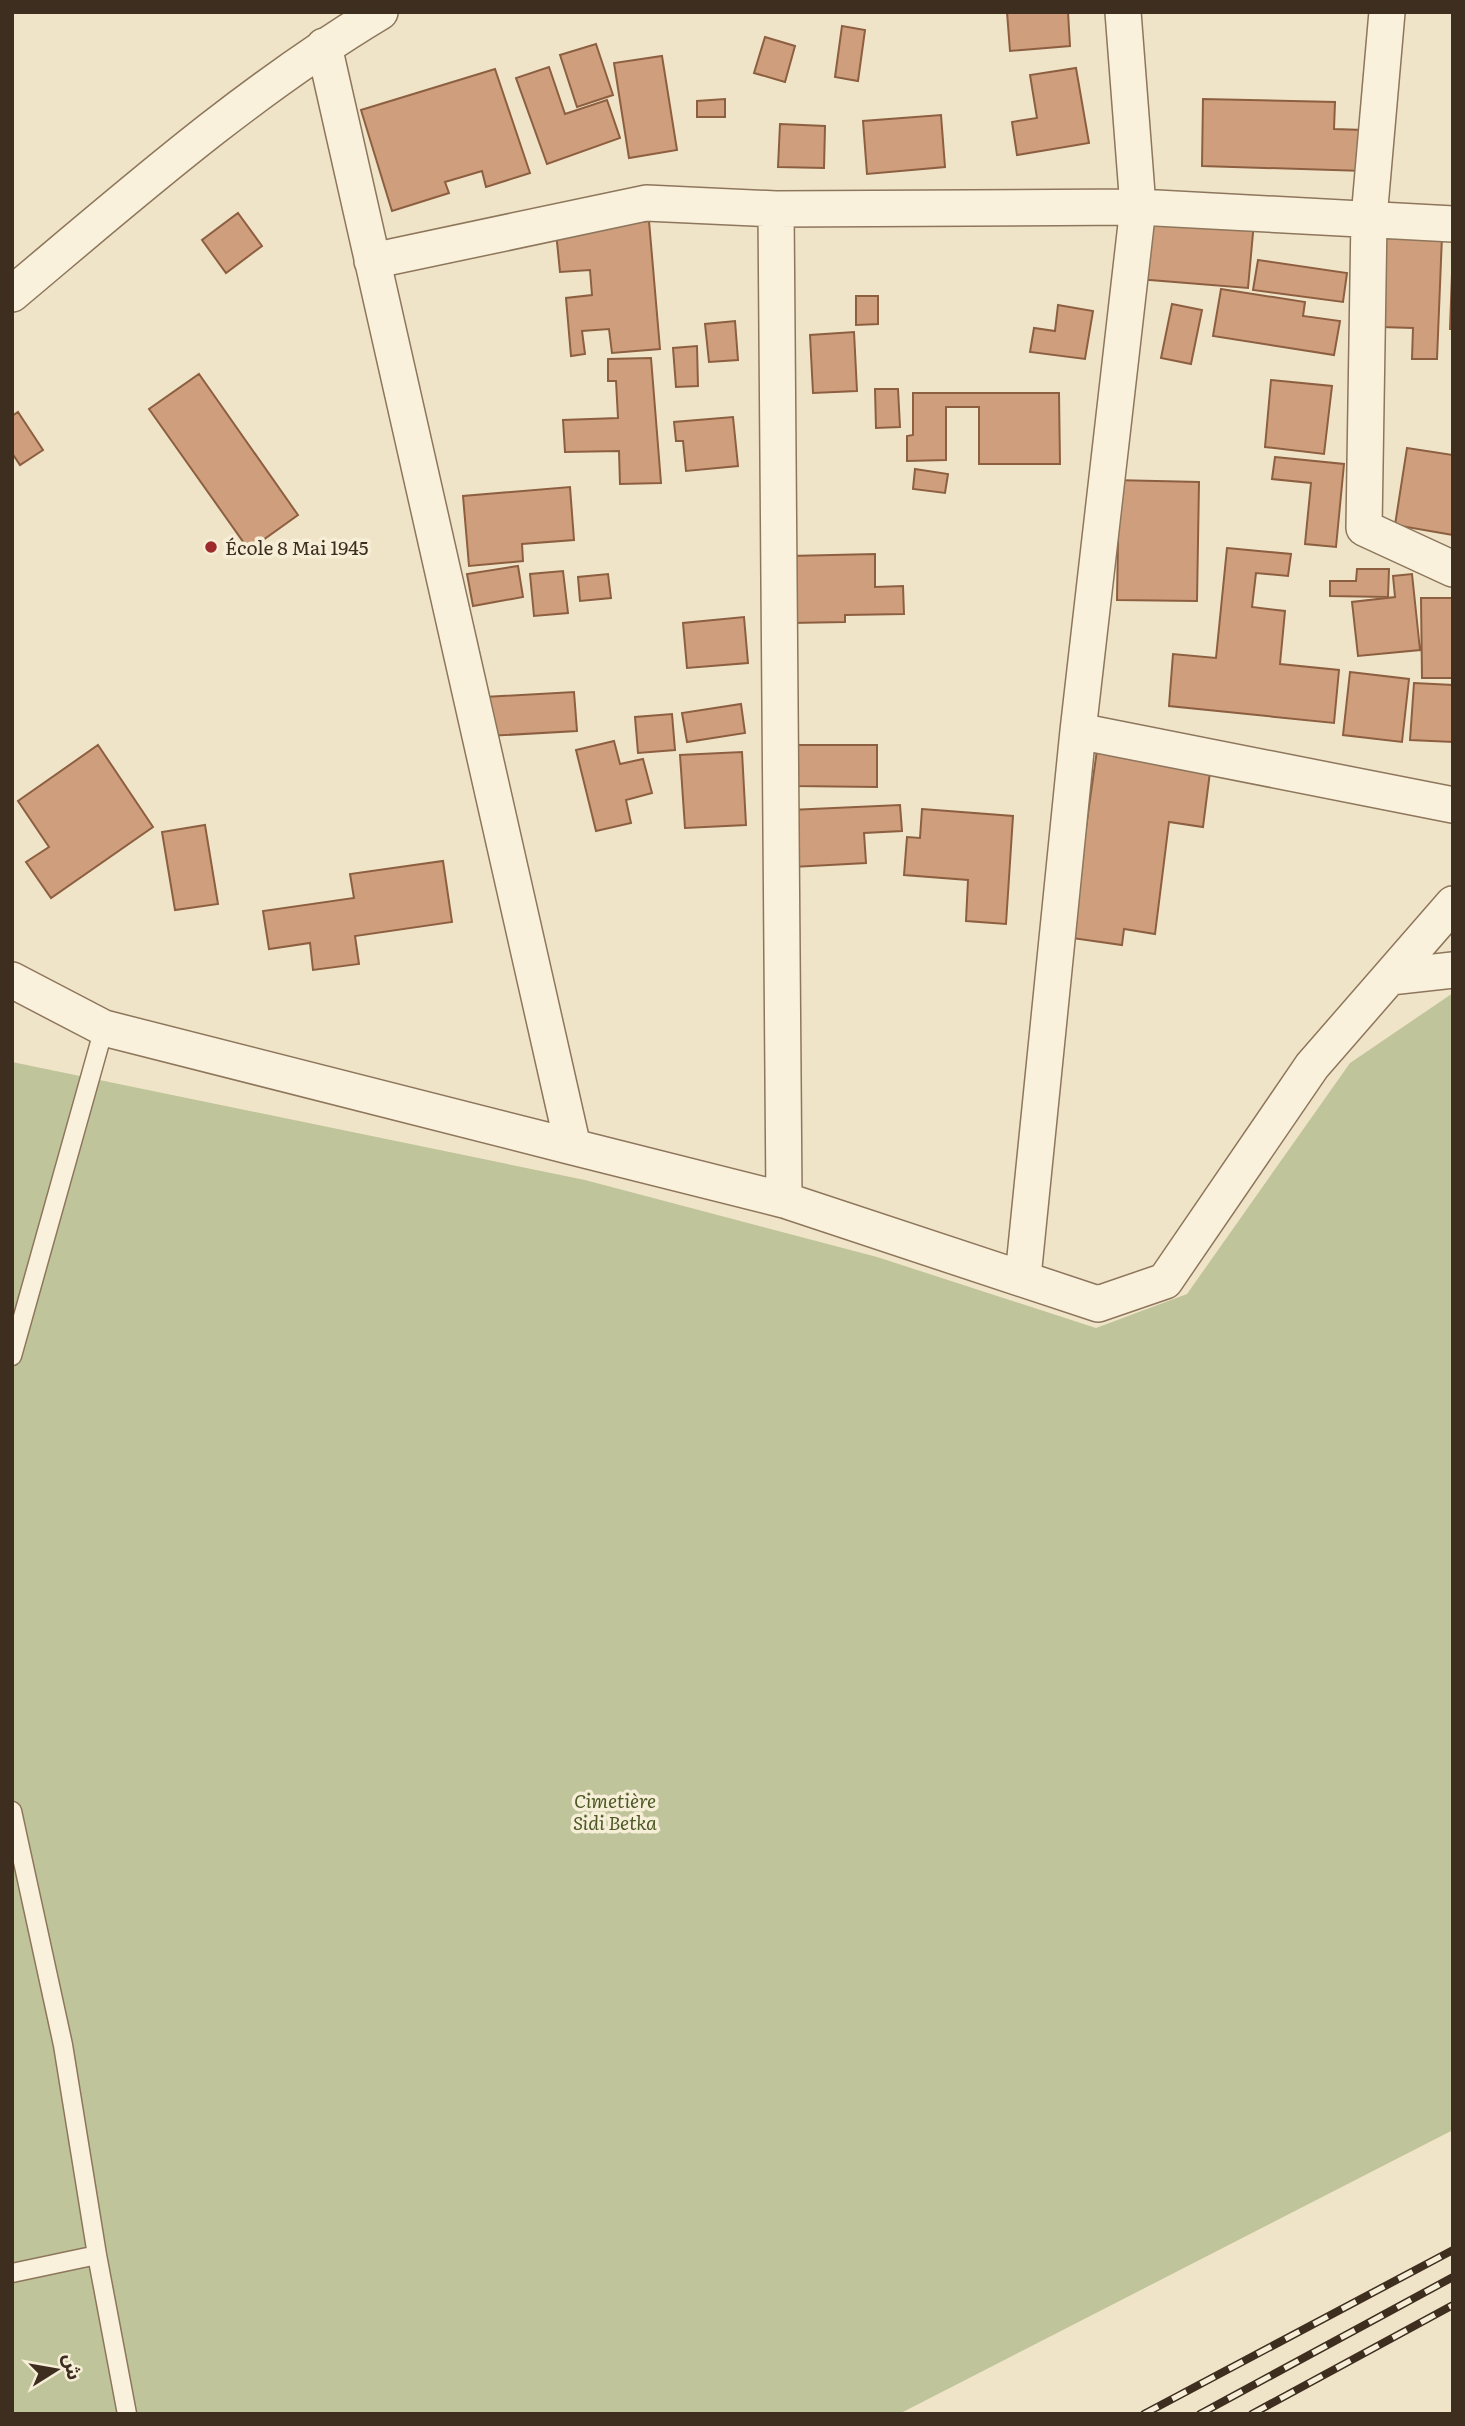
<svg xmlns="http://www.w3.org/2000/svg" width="1465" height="2426" font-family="Literata,'Noto Sans Arabic',serif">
	<rect width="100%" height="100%" fill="#f0e4c8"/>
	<path fill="#bfc49a" d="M1453,993V2130L899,2414H12V1062L585,1180L877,1257L1096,1328L1187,1294L1350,1063Z"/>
	<path fill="#cf9f7d" stroke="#8d5f41" stroke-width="2" d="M1007,12H1068L1070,46L1010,51Z
		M842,26L865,30L858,81L835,77Z
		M765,37L795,46L785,82L754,73Z
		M596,44L613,95L577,107L560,55Z
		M662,56L677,150L629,158L614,63Z
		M549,67L565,114L607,100L620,138L547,164L516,78Z
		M1076,68L1089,143L1017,155L1012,122L1037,118L1030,75Z
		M495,69L530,173L486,187L482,171L445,182L449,193L392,211L361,110Z
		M725,99V117H697V101Z
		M1203,99L1335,102L1334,129L1364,130V171L1202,166Z
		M941,115L945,167L867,174L863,121Z
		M780,124L825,126L824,168L778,167Z
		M1144,212L1254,222L1248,288L1138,279Z
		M238,213L262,246L226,273L202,240Z
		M649,221L660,349L612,353L609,329L582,331L585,354L571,356L566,298L592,295L590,270L560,272L556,232Z
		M1385,233L1442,236L1437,359H1412L1413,328L1381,327Z
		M1453,246V329H1450Z
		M1258,260L1347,273L1343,302L1253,290Z
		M1221,289L1305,302L1303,316L1340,321L1334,355L1213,336Z
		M856,296H878V324L856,325Z
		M1172,304L1202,310L1191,364L1161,358Z
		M1058,305L1093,311L1085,359L1030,352L1034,328L1055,331Z
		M735,321L738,360L709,362L705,324Z
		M854,332L857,391L813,393L810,335Z
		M697,346L698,386L676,387L673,348Z
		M651,358L661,483L620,484L619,451L565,452L563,420L618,418L616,381H608V359Z
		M199,374L298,515L249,550L149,409Z
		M1271,380L1332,386L1324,454L1265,447Z
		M875,389H898L900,427L876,428Z
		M913,393H1059L1060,464H979V407H946V460L907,461V436L913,435Z
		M18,412L43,450L20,465L12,453V416Z
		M733,417L738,466L686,471L683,441H676L674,422Z
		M1407,448L1453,455V535L1395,525Z
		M1275,457L1344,464L1336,547L1305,544L1311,483L1272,479Z
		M915,469L948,474L945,493L913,489Z
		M1113,480L1199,482L1197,601L1117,600L1118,541H1112Z
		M570,487L574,540L522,544L523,561L469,566L463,496Z
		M1227,548L1291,554L1288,576L1256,573L1252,607L1285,611L1280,664L1339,670L1334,723L1169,706L1173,654L1216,658Z
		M875,554V587L903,586L904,614L845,615V622L790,623L789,556Z
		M518,566L523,597L473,606L467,574Z
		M1357,569H1389L1388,597L1330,596V581H1356Z
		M563,571L568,613L534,616L530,574Z
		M608,574L611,598L580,601L578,577Z
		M1412,574L1420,650L1358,656L1352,602L1395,597L1393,576Z
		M1421,598H1453V678H1422Z
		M744,617L748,663L687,668L683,623Z
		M1350,672L1409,679L1402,742L1343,735Z
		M1414,683L1453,685V742L1410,740Z
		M574,692L577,731L488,736L485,697Z
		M741,704L745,733L687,742L682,713Z
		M672,714L675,750L638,753L635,717Z
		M614,741L620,764L643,759L652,793L626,800L631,823L596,831L576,750Z
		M98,745L153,827L51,898L26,862L49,847L18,801Z
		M793,745H877V787L793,786Z
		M1097,750L1211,764L1203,827L1169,822L1155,934L1124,929L1122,945L1065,937L1079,877Z
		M742,752L746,825L685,828L680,755Z
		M900,805L902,831L864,833L866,863L793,867L790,810Z
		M922,809L1013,816L1006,924L966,921L968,880L904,875L907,837L920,838Z
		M205,825L218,904L175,910L162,832Z
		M443,861L452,922L355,936L359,964L313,970L310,943L269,949L263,911L354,898L350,874Z"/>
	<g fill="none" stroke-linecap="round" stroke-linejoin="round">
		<defs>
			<path id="lane" d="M12,1356L104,1028
				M12,1811L63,2045L97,2255L127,2414
				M12,2273L97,2255"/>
			<path id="street" d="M1387,12L1369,218L1364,528L1453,569
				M324,46L573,1147L784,1200L1098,1304L1165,1281L1312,1066L1453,904
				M776,209L784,1200
				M372,261L646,203L776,209L1138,207L1453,224
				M12,294C130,195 248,91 380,12
				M1078,731L1453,805
				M1390,977L1453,970
				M12,980L104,1028L573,1147
				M1023,1277L1078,731L1138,207L1123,12"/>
		</defs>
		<use href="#lane" stroke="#8d765c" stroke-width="21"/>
		<use href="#street" stroke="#8d765c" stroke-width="38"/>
		<use href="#lane" stroke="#faf1dc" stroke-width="18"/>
		<use href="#street" stroke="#faf1dc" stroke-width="35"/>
		<defs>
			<path id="rail" d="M1144,2414L1453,2250
				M1200,2414L1453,2277
				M1252,2414L1453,2305"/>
		</defs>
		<use href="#rail" stroke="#3d2e20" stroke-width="8"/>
		<use href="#rail" stroke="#f7eed8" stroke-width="5" stroke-dasharray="16" stroke-linecap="butt"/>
	</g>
	<circle fill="#9e2a2b" stroke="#f7eed8" stroke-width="2.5" cx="211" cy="547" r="7"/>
	<g text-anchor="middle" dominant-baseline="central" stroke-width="7" stroke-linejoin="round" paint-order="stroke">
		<g font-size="19" fill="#3d2e20" stroke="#f7eed8" text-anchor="start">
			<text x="225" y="547">École 8 Mai 1945</text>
		</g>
		<g font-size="19" font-style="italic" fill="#4d5a26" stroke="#f7eed8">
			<text x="615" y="1800">Cimetière<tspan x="615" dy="22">Sidi Betka</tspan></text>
		</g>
	</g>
	<rect width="1465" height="2426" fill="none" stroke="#3d2e20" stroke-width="28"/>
	<g transform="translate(56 2370) rotate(79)" stroke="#f7eed8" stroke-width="5" paint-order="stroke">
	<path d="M0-5L12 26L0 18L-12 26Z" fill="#3d2e20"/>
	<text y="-10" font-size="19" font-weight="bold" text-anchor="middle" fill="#3d2e20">ش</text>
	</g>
</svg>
